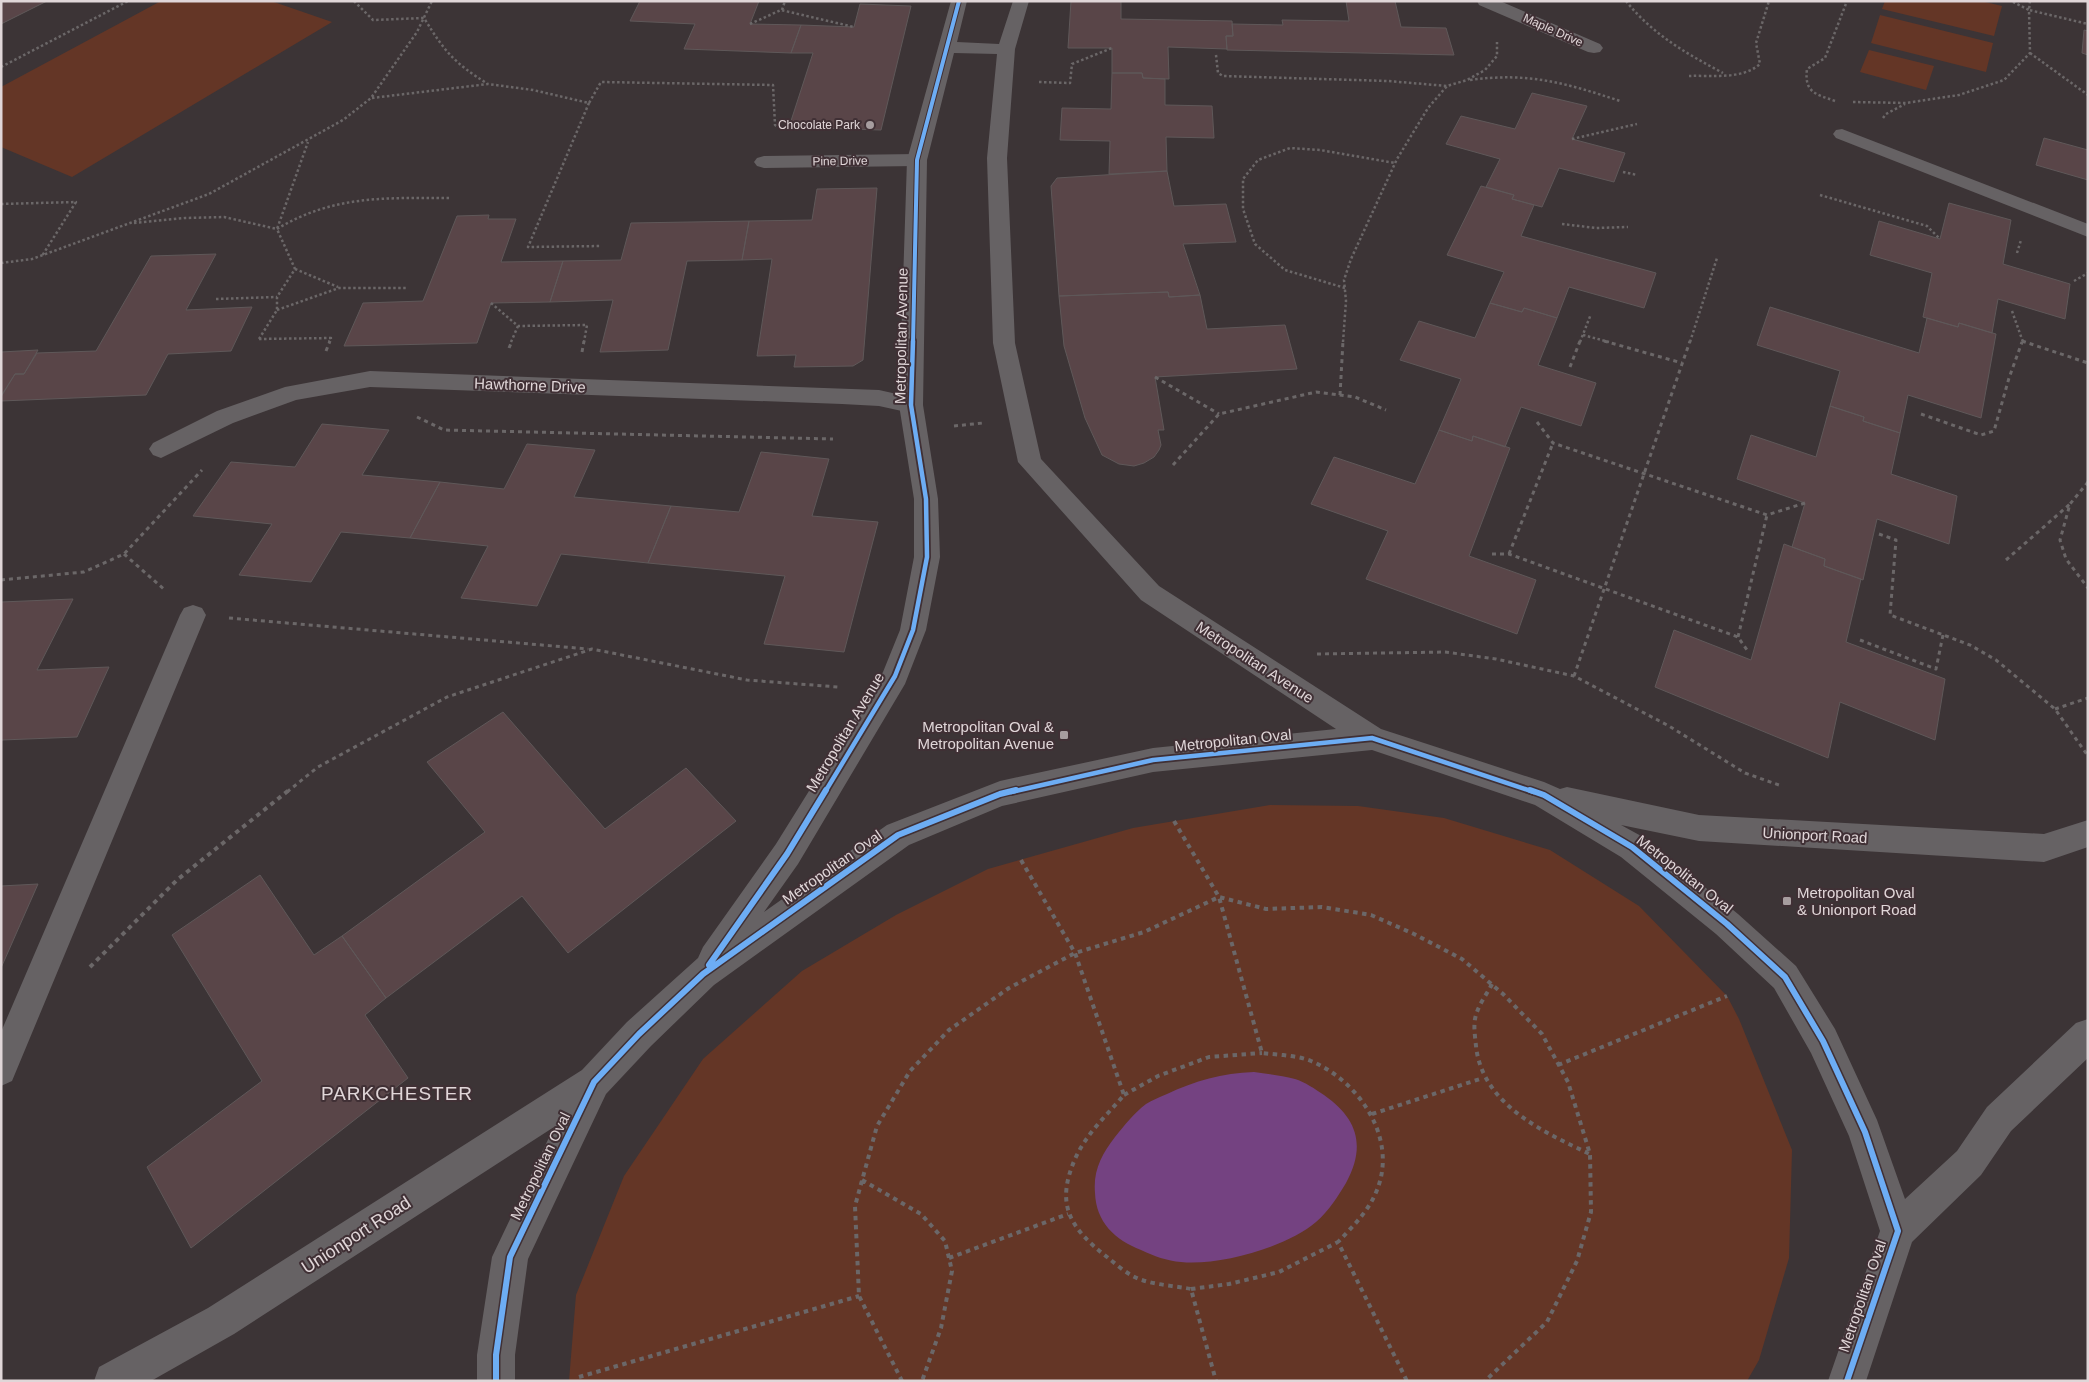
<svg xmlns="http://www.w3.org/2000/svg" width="2089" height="1382" font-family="Helvetica,sans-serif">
	<rect width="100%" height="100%" fill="#3c3436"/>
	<path fill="#643626" d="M161,1H271L332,22L72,177L1,147V87Z
		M1885,1H1981L2002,6L1994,36L1882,9Z
		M1880,15L1993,43L1986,72L1871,43Z
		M1869,50L1934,66L1926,90L1860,72Z
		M1270,805L1358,806L1444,818L1550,850L1639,906L1727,996L1739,1019L1792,1150L1789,1258L1759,1360L1747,1381H569L576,1295L624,1176L703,1059L802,971L896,915L988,869L1133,828Z"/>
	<path fill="#744281" d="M1254,1072C1267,1074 1281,1075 1295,1079C1305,1082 1315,1089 1324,1095C1358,1119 1366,1146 1346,1183C1338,1196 1329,1211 1316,1222C1287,1247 1219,1266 1181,1262C1167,1261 1154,1256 1141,1250C1115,1240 1096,1222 1095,1193C1093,1170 1102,1154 1115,1137C1124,1126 1134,1113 1146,1104C1152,1100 1160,1097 1167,1094C1195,1081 1222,1073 1254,1072Z"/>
	<path fill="#594548" stroke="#5f5859" d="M1,1H47L1,24Z
		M640,1H759L750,24L801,25L791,53L684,49L695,24L630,21Z
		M1071,1H1121V19L1232,21L1233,36H1226L1227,49L1168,47L1169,79L1143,78L1142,73H1112V48H1068Z
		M1346,1H1395L1401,27L1446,28L1454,55L1227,50L1226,36H1233L1232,24L1283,25L1282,20L1349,21Z
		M860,4L911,6L881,130L789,127L813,53H791L801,25L854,27Z
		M2084,30L2088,31V55L2082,53Z
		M1112,73H1142L1143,78L1165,79V105L1212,106L1214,138L1166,137L1167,171L1109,174L1110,141L1060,140L1062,108L1111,109Z
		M1532,93L1587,106L1572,139L1625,153L1614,182L1559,168L1542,207L1512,199L1514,195L1486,187L1500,159L1446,144L1461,116L1515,129Z
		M2044,138L2088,150V180L2036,165Z
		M1167,171L1174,206L1226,204L1236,242L1183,244L1200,295L1169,297L1168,292L1059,296L1051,186L1057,178Z
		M1481,186L1514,195L1512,199L1534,205L1521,236L1656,273L1644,308L1569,287L1557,318L1524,308L1522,312L1490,303L1504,272L1447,255Z
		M877,188L863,360L853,366L794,367L796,355L757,356L772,259L742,260L749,221L812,220L817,189Z
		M1949,203L2011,220L2003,264L2070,284L2065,319L1998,299L1992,333L1959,323L1958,327L1923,317L1932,273L1870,255L1879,221L1940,239Z
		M489,215L488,219H516L501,262L563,261L550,302L491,303L477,343L344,346L363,303L423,301L457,216Z
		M749,221L742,260L687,261L668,350L600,352L613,300L550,302L563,261L621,260L631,223Z
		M216,254L186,310L252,307L231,351L168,354L146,395L1,401V397L15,374H24L37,353L96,351L151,256Z
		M1168,292L1169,297L1200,295L1207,329L1285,325L1297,369L1155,377L1164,430H1158L1161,445L1159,450L1154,457L1144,463L1134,466L1119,464L1102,455L1085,418L1064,346L1059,296Z
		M1490,303L1522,312L1524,308L1557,318L1538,365L1596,383L1581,426L1521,407L1505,447L1473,436L1472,441L1439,430L1461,379L1400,360L1419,321L1475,338Z
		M1770,307L1919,353L1927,318L1958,327L1959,323L1996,334L1981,418L1908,395L1900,433L1863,421L1864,417L1830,406L1840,371L1757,345Z
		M38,350L24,374H15L1,396V352Z
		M1830,406L1864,417L1863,421L1900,433L1891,474L1957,496L1949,544L1877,519L1863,580L1824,566L1825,559L1792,547L1805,503L1737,479L1751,435L1816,457Z
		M322,424L389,430L362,475L440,482L410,538L341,532L311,582L239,575L272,524L193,516L231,462L295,467Z
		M1439,430L1472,441L1473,436L1510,448L1469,556L1536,580L1517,634L1366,579L1388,531L1311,504L1334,457L1415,484Z
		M527,444L595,450L574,497L671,506L648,563L561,554L537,606L461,598L488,546L410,538L440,482L504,489Z
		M761,452L829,459L812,516L878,522L844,652L764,644L785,576L648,563L671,506L739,512Z
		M1784,544L1825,559L1824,566L1861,579L1846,642L1945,679L1935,740L1840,702L1828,758L1655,687L1674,630L1751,660Z
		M73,599L37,670L109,667L77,737L2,740L1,742V602Z
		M503,712L605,829L686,768L736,821L568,953L522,896L386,998L342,936L485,832L427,762Z
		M260,875L314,955L342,936L386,998L365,1015L408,1078L191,1248L147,1167L262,1081L172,935Z
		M38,884L1,968V886Z"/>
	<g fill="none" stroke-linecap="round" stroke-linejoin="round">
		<path stroke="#6b6768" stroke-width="2.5" stroke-dasharray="2.5 2.5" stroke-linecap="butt" d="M354,1L373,20L424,18C445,52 454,63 488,84
			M1626,1C1652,34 1687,54 1723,73
			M2030,1L2029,10L2088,24
			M782,10L785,1
			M750,24L781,10L854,27
			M2030,53L2088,95
			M1216,55L1218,73L1223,76L1388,81L1447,86L1467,80L1485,70L1497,56V42
			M1,67L128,1
			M1689,76C1711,75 1742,80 1760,64L1756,43L1769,1
			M1470,80C1528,72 1566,83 1620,101
			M1039,82L1070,83L1072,64L1112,48
			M372,98L488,84L533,90L589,103L601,82L773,85L775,125L778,127
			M1835,101C1816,94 1804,93 1807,69L1825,58L1847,1
			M1853,102L1906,103L1959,95L2004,80L2030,53L2029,10L2011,1
			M589,103L528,247L601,246
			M1883,118L1886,114L1905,104
			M1572,139L1637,124
			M1623,172L1637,175
			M1820,195L1927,226L1940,239
			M1,204L76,202L42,256
			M134,223L185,218L224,217L277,229
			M1562,224L1596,228L1628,227
			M277,229C333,195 386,198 449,198
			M2017,253L2021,240
			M1,263L32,259L209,194L343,120L371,98L417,32L432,1
			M295,269L338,287
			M2074,281L2088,273
			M1345,288L1285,270L1255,244L1243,209V179L1258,160L1290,148L1320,150L1395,163
			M216,299L277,297
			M491,303L518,326L587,325L584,342
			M277,310L339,288H407
			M2012,311L2023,342
			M1583,335L1609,342
			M259,339L277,310V297L295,269L277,229L308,142
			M259,339L331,338L329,342
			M511,342L518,326
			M1343,342L1346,301L1344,280L1351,259L1397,159L1428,108L1447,86
			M1580,342L1591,314
			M1690,342L1717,258"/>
		<path stroke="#6b6768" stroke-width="3" stroke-dasharray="4 4" stroke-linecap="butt" d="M1604,341L1682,363
			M2022,341L2088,363
			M509,348L512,341
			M326,351L330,341
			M582,352L584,341
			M1570,367L1580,341
			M1155,377L1219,414
			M1340,395L1343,341
			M1921,414L1981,435L1994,431L2009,378L2022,342
			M417,417L444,430L833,439
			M1537,422L1553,443L1767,515L1805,503
			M954,426L983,423
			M1173,465L1219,414L1316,392L1355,397L1386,410
			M2088,482L2070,504L2060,540L2066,559L2088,588
			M1879,534L1896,540L1890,615L1970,645L1996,660L2055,709L2088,756
			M124,554L166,591
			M1492,554H1509L1738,637L1747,650
			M1509,554L1553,443
			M2006,560L2070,504
			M1,580L84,572L124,554L202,470
			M229,618L588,649
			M1738,637L1767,515
			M1860,640L1936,669L1943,635
			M1317,654L1445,652L1496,659L1574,676L1669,726L1745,773L1779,785
			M1574,676L1690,341
			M2055,709L2088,698
			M287,792L318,767L447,697L592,649L747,680L838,687"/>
		<path stroke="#6b6768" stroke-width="4" stroke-dasharray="4.5 4.5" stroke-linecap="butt" d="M1174,821L1219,897L1262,1053C1278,1055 1296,1055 1311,1061C1359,1081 1398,1138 1377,1190C1369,1211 1352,1227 1338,1242L1407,1381
			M1021,860L1075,953L1124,1095C1107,1115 1086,1134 1075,1159C1055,1205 1070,1228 1107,1257C1117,1265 1129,1276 1142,1280C1157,1285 1175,1286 1191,1289L1216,1381
			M90,967L177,880L289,790
			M1492,984C1487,994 1479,1004 1476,1015C1473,1024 1475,1036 1476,1046C1482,1104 1543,1132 1590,1154
			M1558,1065L1727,996
			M1124,1095L1158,1076L1209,1057L1262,1053
			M1372,1114L1483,1078
			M862,1180L921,1214L945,1241L952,1271L941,1328L922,1381
			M949,1258L1068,1214
			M1191,1289L1229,1284L1279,1272L1338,1242
			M579,1377L859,1296
			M902,1381L859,1296L855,1206L877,1126L910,1071L949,1030L1009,988L1075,953L1144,932L1219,897L1266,909L1322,907L1371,915L1414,934L1462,959L1503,994L1542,1034L1568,1082L1590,1154L1591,1212L1577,1261L1547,1322L1485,1381"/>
		<path fill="#666264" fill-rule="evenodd" d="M1842,129L2088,224V237L1836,138L1833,134L1836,130Z
			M193,605L202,608L206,615L12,1081L1,1086V1032L180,615L184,608Z"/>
		<path fill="#666264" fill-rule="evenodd" d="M1477,1H1500L1600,44L1603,48L1600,52L1594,53L1588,52L1479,5Z
			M917,154L924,156L927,160L924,164L917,166L764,168L757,166L754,162L757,158L764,156Z
			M370,371L879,390L919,399L923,405L919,411L911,413L879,406L842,404L370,387L296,400L233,423L161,458L153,455L149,449L153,443L217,411L285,387Z"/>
		<path fill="#666264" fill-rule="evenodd" d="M951,1H967L957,42L999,44L1013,1H1029L1015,49L1007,158L1015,343L1041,459L1159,586L1381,729L1544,782L1560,789L1567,787L1699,815L2044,834L2088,820V847L2044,862L1699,841L1621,825L1643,837L1738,914L1796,966L1835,1029L1877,1120L1905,1199L1957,1151L1987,1107L2076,1023L2088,1019V1058L2011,1131L1981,1175L1912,1242L1866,1381H1828L1880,1231L1849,1136L1811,1053L1774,988L1716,934L1621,857L1535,805L1372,750L1153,772L1002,806L909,845L714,985L651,1046L606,1094L528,1259L515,1355V1381H477V1355L492,1257L554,1127L234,1334L151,1381H94L99,1367L208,1308L582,1070L627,1022L698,958L703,947L776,844L883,672L900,630L914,557V499L899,405L907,160ZM954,53L997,54L987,158L993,343L1018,462L1141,600L1336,729L1153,748L1000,781L887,825L764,912L798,864L905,684L926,630L940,557L938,499L923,405L927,160Z"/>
		<defs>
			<path id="cycleway-far2" d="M913,342L917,160L959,1"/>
			<path id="cycleway-far1" d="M825,792L895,676L913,630L927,557L926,499L911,405L913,341
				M1011,792L1153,760L1372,738L1534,792"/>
			<path id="cycleway" d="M1530,790L1544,795L1632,847L1727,924L1785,977L1823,1041L1865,1132L1898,1231L1847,1381
				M709,965L787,854L826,790
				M496,1381V1355L510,1257L594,1082L639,1034L703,974L898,835L1000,794L1016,790"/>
		</defs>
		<use href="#cycleway-far2" stroke="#403035" stroke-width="6"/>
		<use href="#cycleway-far1" stroke="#403035" stroke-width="8"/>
		<use href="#cycleway" stroke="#403035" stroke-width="9"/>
		<use href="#cycleway-far2" stroke="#6dadf4" stroke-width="4"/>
		<use href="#cycleway-far1" stroke="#6dadf4" stroke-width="4.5"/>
		<use href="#cycleway" stroke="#6dadf4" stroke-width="6"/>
	</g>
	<g fill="#a79d9f" stroke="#403035" stroke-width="2">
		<circle cx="870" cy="125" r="5"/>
		<rect x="1059" y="730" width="10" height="10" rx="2.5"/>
		<rect x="1782" y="896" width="10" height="10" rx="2.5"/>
	</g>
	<g text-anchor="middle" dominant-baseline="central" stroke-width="4" stroke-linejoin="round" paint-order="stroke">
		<g font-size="12" fill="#e0d6d8" stroke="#403035">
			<text transform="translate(1553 30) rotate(24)">Maple Drive</text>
			<text transform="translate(840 161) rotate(-1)">Pine Drive</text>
		</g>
		<g font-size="12" fill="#e0d6d8" stroke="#403035" text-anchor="end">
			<text x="860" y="125">Chocolate Park</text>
		</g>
		<g font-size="15" fill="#e0d6d8" stroke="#403035">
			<text transform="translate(901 336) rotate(-89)">Metropolitan Avenue</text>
			<text transform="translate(530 385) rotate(2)">Hawthorne Drive</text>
			<text transform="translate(1255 662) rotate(33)">Metropolitan Avenue</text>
			<text transform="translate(845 732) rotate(-59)">Metropolitan Avenue</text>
			<text transform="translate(1233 740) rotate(-6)">Metropolitan Oval</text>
			<text transform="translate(1815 835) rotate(3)">Unionport Road</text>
			<text transform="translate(832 867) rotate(-35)">Metropolitan Oval</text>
			<text transform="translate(1685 874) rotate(38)">Metropolitan Oval</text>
			<text transform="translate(540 1166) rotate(-64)">Metropolitan Oval</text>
			<text transform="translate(1862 1296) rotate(-71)">Metropolitan Oval</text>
		</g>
		<g font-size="15" fill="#e0d6d8" stroke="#403035" text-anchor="end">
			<text x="1054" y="726">Metropolitan Oval &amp;<tspan x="1054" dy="17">Metropolitan Avenue</tspan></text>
			<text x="1797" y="892" text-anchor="start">Metropolitan Oval<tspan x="1797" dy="17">&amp; Unionport Road</tspan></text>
		</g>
		<g font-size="18" fill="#e0d6d8" stroke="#403035">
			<text transform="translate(356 1235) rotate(-33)">Unionport Road</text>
		</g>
		<g font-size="19" letter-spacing="1" fill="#e0d6d8" stroke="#403035">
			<text x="397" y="1093">PARKCHESTER</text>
		</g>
	</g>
	<rect width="2089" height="1382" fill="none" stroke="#e0d6d8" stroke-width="5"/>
</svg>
